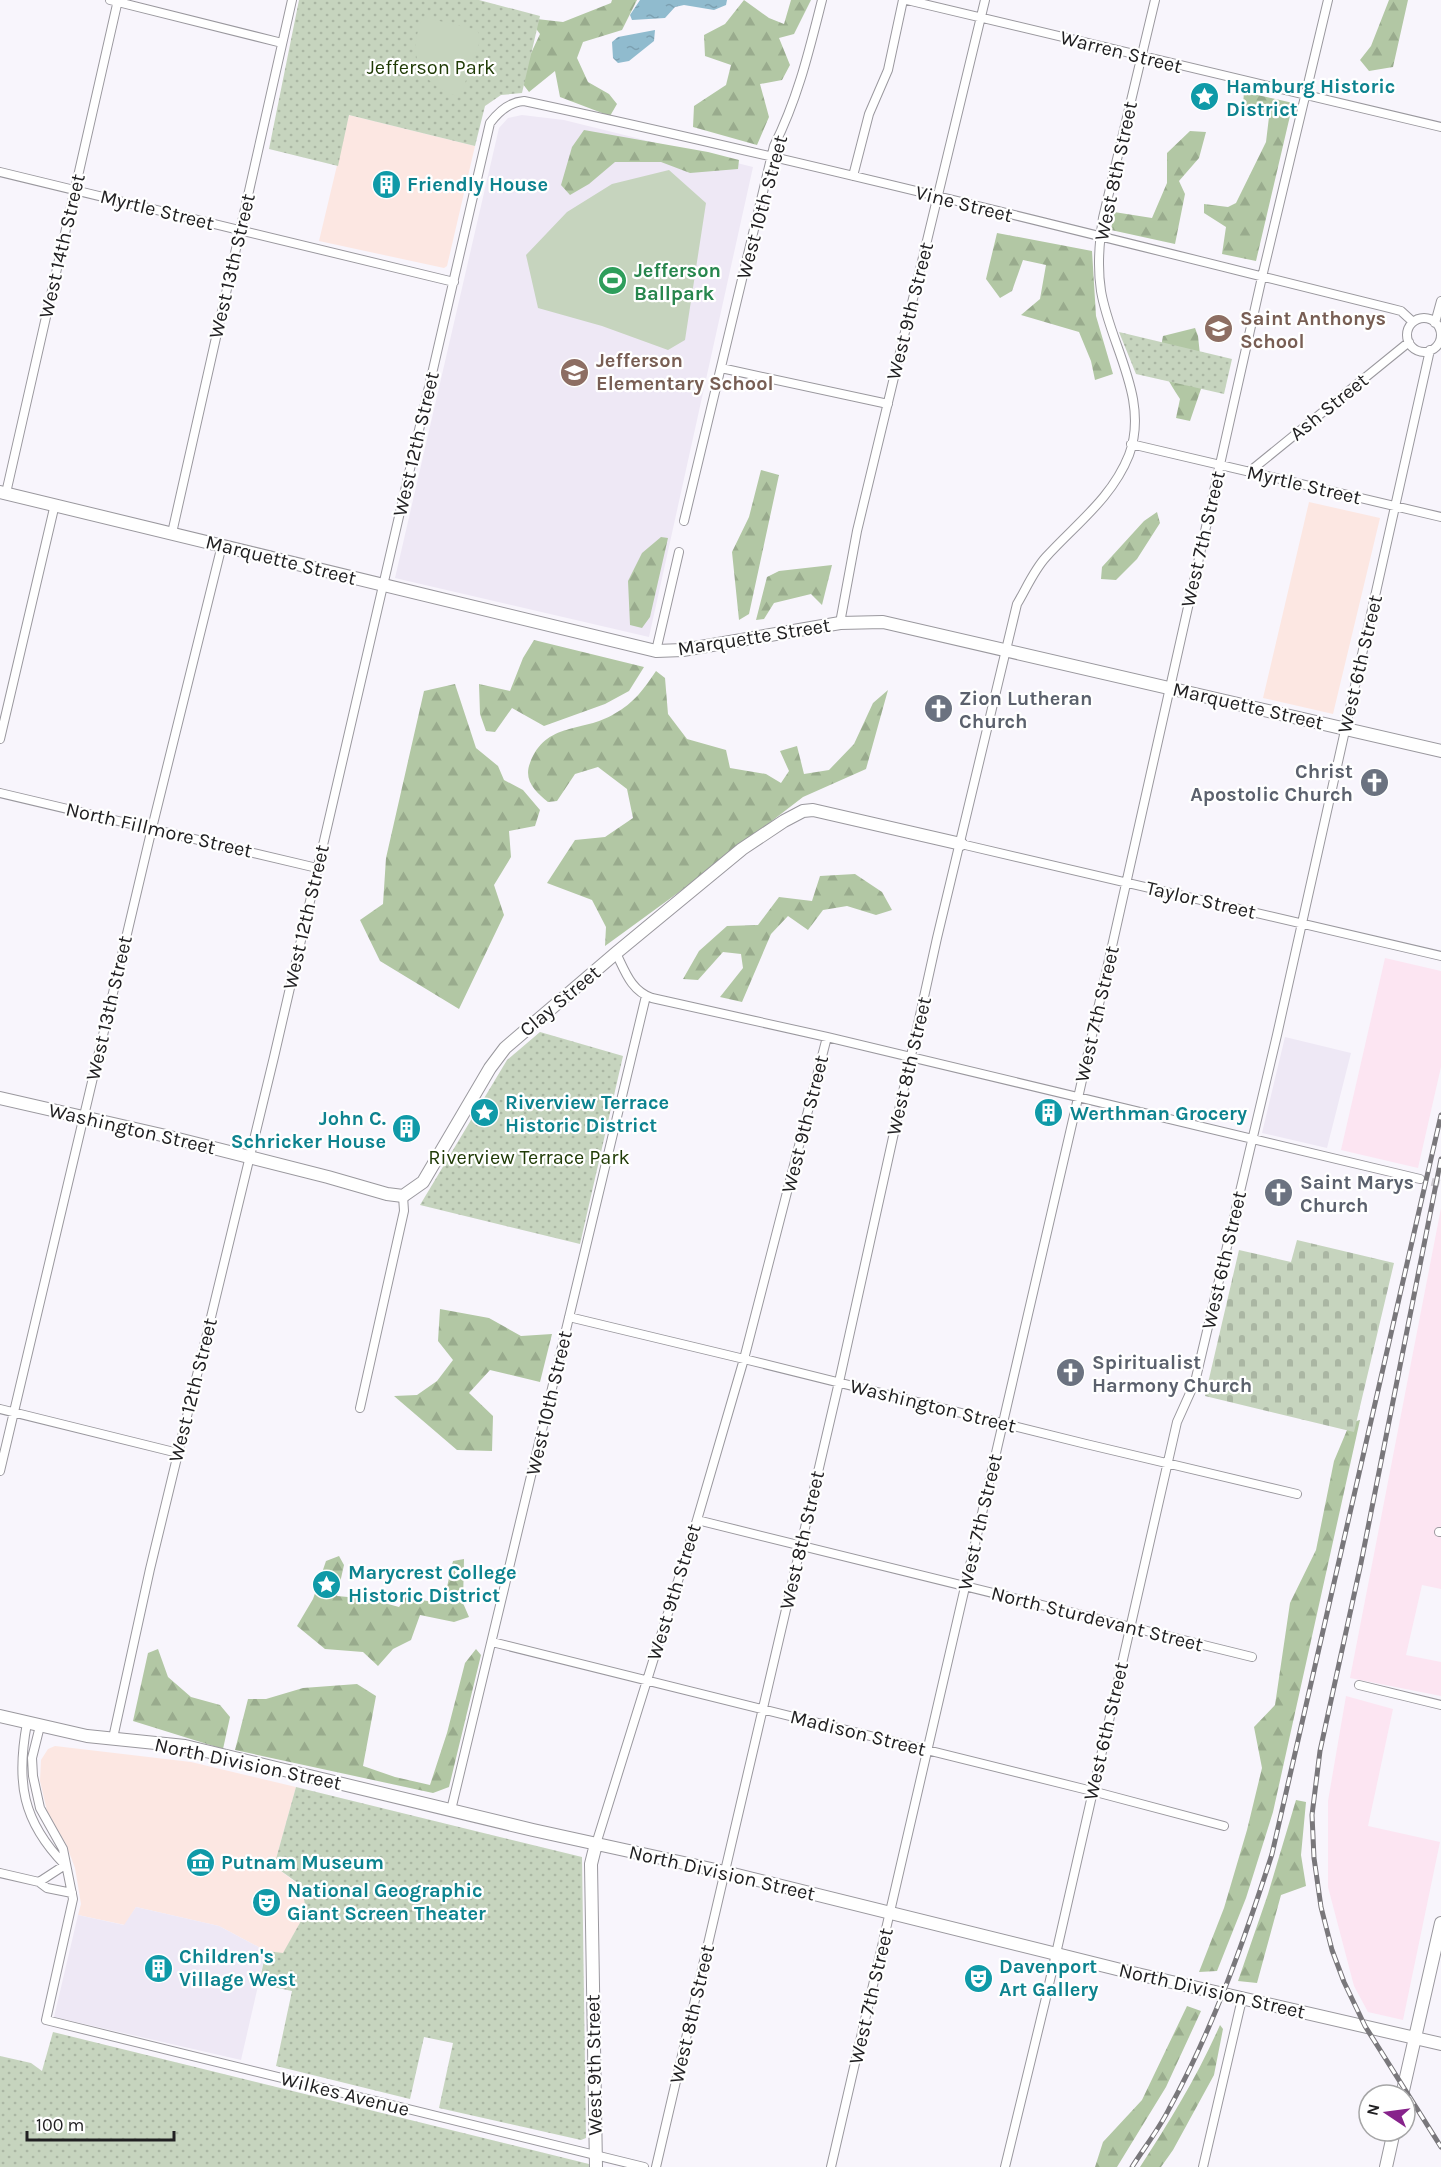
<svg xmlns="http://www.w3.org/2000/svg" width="1441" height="2167" font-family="Karla,sans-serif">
	<defs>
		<pattern id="forest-firs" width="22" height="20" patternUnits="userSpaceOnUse" patternTransform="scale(1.5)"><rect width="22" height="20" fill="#b2c7a4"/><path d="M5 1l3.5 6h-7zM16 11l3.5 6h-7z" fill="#99ab8d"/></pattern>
		<pattern id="cemetery-stones" width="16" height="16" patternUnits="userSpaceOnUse" patternTransform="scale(1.5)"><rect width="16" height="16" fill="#c6d4be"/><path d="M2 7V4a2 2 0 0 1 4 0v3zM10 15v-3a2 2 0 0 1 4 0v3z" fill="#aab6a3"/></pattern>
		<pattern id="park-dots" width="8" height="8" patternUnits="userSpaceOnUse" patternTransform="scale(1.5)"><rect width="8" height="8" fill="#c6d4be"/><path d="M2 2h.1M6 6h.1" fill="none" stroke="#aab6a3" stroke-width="1.8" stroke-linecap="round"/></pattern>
		<pattern id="water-ripples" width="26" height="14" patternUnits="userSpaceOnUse" patternTransform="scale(1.5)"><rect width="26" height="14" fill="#90bbce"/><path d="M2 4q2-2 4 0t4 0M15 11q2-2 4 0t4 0" fill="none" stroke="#7ca0b1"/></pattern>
	</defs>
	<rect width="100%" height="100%" fill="#f8f5fc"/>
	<path fill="#fce7e2" d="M349,115L475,146L447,266L444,268L319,241Z
		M1309,502L1380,518L1333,714L1263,698Z
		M55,1746L191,1762L296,1787L274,1866L302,1887L306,1912L283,1954L266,1951L219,1926L136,1907L125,1925L78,1915L81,1904L75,1868L66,1844L47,1811L40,1781L41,1760L48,1749Z"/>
	<path fill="#fce5f2" d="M1385,958L1441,971V1067L1418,1168L1341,1150Z
		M1441,1208V1589L1422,1585L1406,1655L1441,1662V1696L1350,1678Z
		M1346,1696L1393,1709L1368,1826L1440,1842L1403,2020L1368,2012L1354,1986L1328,1887V1801Z"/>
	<path fill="#eee8f5" d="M522,115L564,120L753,167L649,637L395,578L499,128L508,118Z
		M1285,1037L1351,1053L1327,1148L1262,1133Z
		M136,1907L219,1926L266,1951L241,2060L54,2017L78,1915L124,1925Z"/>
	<path fill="url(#forest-firs)" d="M612,0H637L622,30L583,42L577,58L588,82L609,94L617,104L610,116L560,97L555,71L529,92L519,79L540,34L528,18L563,22L611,3Z
		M744,0L769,18L784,24L791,0H811L794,34L779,38L790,65L782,80L760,84L769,117L757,145L693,127L694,106L726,85L731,65L705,56L704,35L725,24Z
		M1389,0H1408L1393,67L1369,71L1360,60L1371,46Z
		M1244,92L1293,103L1256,261L1222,254L1226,227L1204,213V204L1228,207L1236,203L1266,142L1269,117L1243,105Z
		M584,130L708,152L739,160L738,169L690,173L661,162H615L589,184L570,195L561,185L572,147Z
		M1190,131L1206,132L1199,158L1179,181L1185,194L1175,244L1111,230L1114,212L1152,218L1167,183V153Z
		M997,233L1092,251L1096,316L1113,374L1095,380L1091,361L1079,332L1021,315L1040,299L1046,265L1023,260L1012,291L1000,298L986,279Z
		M1195,328L1198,336L1203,383L1190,421L1176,418L1180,399C1165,375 1157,365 1163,336Z
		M761,470L779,475L749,614L739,620L732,552L749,517Z
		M1157,512L1160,523L1137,559L1116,580L1101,579L1102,567L1144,521Z
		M661,537L668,538L650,617L642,628L630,625L628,581L642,553Z
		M832,565L822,605L811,594L774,603L764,619L756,620L767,577L779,571Z
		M534,640L644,667L629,691L605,704L544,726L512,708L495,732L486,731L480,714L479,684L510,691L523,658Z
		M656,671L665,678L668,714L687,739L726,750L730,768L766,774L781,783L789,771L780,751L797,746L804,774L829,770L854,744L873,703L888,690L866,769L803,797L686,887L605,946L606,927L592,900L547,883L575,840L605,837L633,818L627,789L598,767L575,774L557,801L548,802C536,792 523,781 530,763C546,721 583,733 614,714C634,703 644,689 656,671Z
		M455,684L476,748L498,766L504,780L523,790L540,810L535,826L509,831L511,857L494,885L504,915L459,1009L380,961L360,920L383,904L386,858L424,691Z
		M855,874L882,892L892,910L876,915L847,906L823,910L808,930L788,916L771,934L742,1002L720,997L743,968L741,954L723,952L698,980L683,979L699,951L727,926L758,925L779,897L812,901L820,876Z
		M440,1309L489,1318L521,1336L552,1334L540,1382L490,1370L469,1393L493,1416L492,1451L457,1450L394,1396L417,1395L437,1381L453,1360L438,1341Z
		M1360,1420L1273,1812L1246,1898L1217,1971L1199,1972L1224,1908L1247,1830L1262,1768L1254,1727L1275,1705L1290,1603L1316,1550L1334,1461L1350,1423Z
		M339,1556L344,1565L337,1596L370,1599L399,1607L406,1597L443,1604L453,1561L464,1559L463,1603L469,1617L454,1622L420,1615L411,1640L393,1649L378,1666L363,1652L325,1649L297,1626L313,1599L326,1561Z
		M158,1649L168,1677L191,1697L220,1705L230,1717L223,1749L133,1721L148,1653Z
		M476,1649L481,1655L449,1787L433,1793L235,1750L248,1699H266L303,1688L357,1684L376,1696L363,1766L395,1777L430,1785L447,1733L465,1663Z
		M1296,1800L1306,1802L1301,1855L1306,1886L1281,1895L1257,1983L1238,1981L1268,1894Z
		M1187,2006L1201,2011L1166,2087L1117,2167H1095L1103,2142L1142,2100Z
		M1220,2025L1223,2029L1214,2075L1173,2150L1161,2167H1140C1170,2121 1198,2075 1220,2025Z"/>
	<path fill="url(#cemetery-stones)" d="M1297,1240L1394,1263L1354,1432L1205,1396L1239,1250L1291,1262Z"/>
	<path fill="url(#park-dots)" d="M299,0H479L540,16L522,93L501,95L485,106L475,146L349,115L338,166L269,149Z
		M1119,332L1232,359L1224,394L1136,374Z
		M540,1032L623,1056L580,1244L420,1205L507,1060Z
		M296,1787L582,1857L586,2138L581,2140L439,2108L453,2043L424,2037L410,2099L276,2066L292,1991L259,1984L266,1951L283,1953L306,1912L302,1886L274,1866Z
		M53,2032L589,2164V2167H0V2056L31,2063L42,2071Z"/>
	<path fill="#c6d4be" d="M423,17L477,30L481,38L460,97C419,84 406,56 423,17Z
		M669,170L706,203L685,340L668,350L602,326L538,308L526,255L567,212L612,184Z"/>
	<path fill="url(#water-ripples)" d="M640,0H727L726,5L714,10L684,5L675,7L665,18L632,20L630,15Z
		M655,30L654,41L629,61L618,63L613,58L612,42L618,37Z"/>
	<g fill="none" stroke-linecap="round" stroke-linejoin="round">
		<path stroke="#cdcad0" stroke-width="8" stroke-dasharray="8 4" stroke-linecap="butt" d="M1420,1179L1441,1184"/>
		<defs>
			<path id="street" d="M110,0L282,43
				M907,0L1441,127
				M0,172L454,282
				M853,176L869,114L888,70L903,0
				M1407 335a17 17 0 1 1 34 0a17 17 0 1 1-34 0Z
				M1435,323L1441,301
				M721,368L888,404
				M1131,444L1441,517
				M1249,472L1409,342
				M6,493L118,0
				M684,521L774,146C798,98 809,51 822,0
				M172,533L292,0
				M840,623L857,531L985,0
				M656,651L679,552
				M0,739L55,504
				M0,793L317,868
				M961,844L1441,956
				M616,953C625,971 631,991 652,998L827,1037L1420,1179
				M569,1317L744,1359L1086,1444L1297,1494
				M360,1408L404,1211L403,1196
				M0,1409L178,1453
				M0,1471L152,828L222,545
				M697,1520L1252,1657
				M1439,1532H1441
				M492,1642L1092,1791L1224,1826
				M1359,1685L1441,1705
				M27,1723C16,1782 22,1821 65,1865
				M40,1726L32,1758L33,1776L40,1808L63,1849L73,1899L46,2020L644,2167
				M113,1738L150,1569L274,1057L490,123C499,111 509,102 524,101C818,164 1110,239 1401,311L1413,322
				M451,1810L646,996
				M596,1844L697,1520L744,1359L827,1037
				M0,1873L39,1882L47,1888L72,1893
				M39,1882L65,1865
				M656,2167L839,1382L937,938L1017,604C1026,589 1034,570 1046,557C1076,524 1112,498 1129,455C1150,399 1110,345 1101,291C1097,266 1099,243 1103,218L1155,0
				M831,2167L1078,1098L1262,277L1328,0
				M1005,2167L1045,2002L1177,1422L1195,1382L1277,1035L1430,350
				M1203,2167L1242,1999"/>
			<path id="secondary" d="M0,492L656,651L683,650L840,623L883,622L1441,751
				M0,1098L166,1136L328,1177L387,1194L403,1196L423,1182L490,1068L505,1048L616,953L742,849L784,821L803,811L813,810L961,844
				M0,1716L87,1736L185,1746L533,1830L725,1872L1137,1974L1441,2044
				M1402,2095L1441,1923
				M596,2167L591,1864L596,1844
				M1386,2167L1394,2131"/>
		</defs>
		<use href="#street" stroke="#9a989e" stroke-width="10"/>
		<use href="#secondary" stroke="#9a989e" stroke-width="14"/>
		<use href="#street" stroke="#fff" stroke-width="8"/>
		<use href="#secondary" stroke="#fff" stroke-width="12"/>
		<defs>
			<path id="rail" d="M1441,1159L1361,1563L1320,1751L1312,1815L1314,1858L1321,1907L1332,1950L1344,1982L1365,2026L1441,2147
				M1132,2167C1144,2148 1159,2129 1169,2109C1213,2029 1244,1941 1272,1854L1441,1115"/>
		</defs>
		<use href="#rail" stroke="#79777b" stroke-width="5"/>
		<use href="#rail" stroke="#fff" stroke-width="3" stroke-dasharray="9" stroke-linecap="butt"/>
	</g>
	<defs>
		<symbol id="sight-disc" viewBox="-11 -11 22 22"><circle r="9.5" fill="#0f9aa8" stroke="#fff"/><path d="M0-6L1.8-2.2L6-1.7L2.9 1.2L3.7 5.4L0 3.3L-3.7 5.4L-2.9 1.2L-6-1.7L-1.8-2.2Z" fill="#fff"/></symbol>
		<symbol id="building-disc" viewBox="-11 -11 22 22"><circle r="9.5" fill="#0f9aa8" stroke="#fff"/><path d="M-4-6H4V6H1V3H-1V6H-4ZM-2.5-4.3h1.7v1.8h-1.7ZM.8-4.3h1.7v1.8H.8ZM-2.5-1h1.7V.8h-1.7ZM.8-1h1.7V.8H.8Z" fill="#fff"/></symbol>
		<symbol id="stadium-disc" viewBox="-11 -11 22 22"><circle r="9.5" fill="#2e9e5b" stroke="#fff"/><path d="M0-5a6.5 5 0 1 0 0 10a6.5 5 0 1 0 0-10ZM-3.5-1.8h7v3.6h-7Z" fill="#fff"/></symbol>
		<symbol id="school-disc" viewBox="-11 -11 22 22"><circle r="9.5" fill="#8d6e63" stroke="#fff"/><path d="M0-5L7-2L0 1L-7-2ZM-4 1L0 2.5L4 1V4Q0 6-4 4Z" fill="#fff"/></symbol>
		<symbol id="church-disc" viewBox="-11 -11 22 22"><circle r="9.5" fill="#6b7280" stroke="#fff"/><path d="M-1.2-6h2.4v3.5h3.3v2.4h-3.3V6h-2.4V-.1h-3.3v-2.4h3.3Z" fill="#fff"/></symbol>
		<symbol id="museum-disc" viewBox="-11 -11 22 22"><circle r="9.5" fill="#0f9aa8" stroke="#fff"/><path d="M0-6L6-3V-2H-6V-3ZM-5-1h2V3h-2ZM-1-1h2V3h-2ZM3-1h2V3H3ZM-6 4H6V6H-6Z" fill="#fff"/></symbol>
		<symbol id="theatre-disc" viewBox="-11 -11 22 22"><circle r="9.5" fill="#0f9aa8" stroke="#fff"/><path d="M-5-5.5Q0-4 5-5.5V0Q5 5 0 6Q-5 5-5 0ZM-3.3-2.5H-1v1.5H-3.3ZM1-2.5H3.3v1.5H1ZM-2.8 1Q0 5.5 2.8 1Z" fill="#fff"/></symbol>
	</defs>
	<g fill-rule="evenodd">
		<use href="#sight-disc" x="1188" y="80" width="33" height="33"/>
		<use href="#building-disc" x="370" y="168" width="33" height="33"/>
		<use href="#stadium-disc" x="596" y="264" width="33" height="33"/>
		<use href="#school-disc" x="1202" y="312" width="33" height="33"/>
		<use href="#school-disc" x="558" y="356" width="33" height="33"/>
		<use href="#church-disc" x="922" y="692" width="33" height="33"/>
		<use href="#church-disc" x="1358" y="766" width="33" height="33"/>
		<use href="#sight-disc" x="468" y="1096" width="33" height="33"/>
		<use href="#building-disc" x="1032" y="1096" width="33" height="33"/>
		<use href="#building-disc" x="390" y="1112" width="33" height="33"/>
		<use href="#church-disc" x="1262" y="1176" width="33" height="33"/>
		<use href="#church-disc" x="1054" y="1356" width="33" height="33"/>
		<use href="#sight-disc" x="310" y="1568" width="33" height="33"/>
		<use href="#museum-disc" x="184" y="1846" width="33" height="33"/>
		<use href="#theatre-disc" x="250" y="1886" width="33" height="33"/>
		<use href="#building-disc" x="142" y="1952" width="33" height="33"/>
		<use href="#theatre-disc" x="962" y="1962" width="33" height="33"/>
	</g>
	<g text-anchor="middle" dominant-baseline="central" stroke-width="4.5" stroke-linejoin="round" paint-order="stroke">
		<g font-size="20" fill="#212022" stroke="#fff">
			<text transform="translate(1121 52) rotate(14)">Warren Street</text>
			<text transform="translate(1116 171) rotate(-78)">West 8th Street</text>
			<text transform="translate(964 204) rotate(14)">Vine Street</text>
			<text transform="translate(762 207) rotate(-75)">West 10th Street</text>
			<text transform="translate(157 210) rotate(14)">Myrtle Street</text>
			<text transform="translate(62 246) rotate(-77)">West 14th Street</text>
			<text transform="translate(232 266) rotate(-77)">West 13th Street</text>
			<text transform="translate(910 311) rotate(-76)">West 9th Street</text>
			<text transform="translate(1329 407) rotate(-39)">Ash Street</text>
			<text transform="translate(416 444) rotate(-77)">West 12th Street</text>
			<text transform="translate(1304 485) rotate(13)">Myrtle Street</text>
			<text transform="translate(1203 539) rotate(-77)">West 7th Street</text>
			<text transform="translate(281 560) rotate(14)">Marquette Street</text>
			<text transform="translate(754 637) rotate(-9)">Marquette Street</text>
			<text transform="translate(1360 664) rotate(-77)">West 6th Street</text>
			<text transform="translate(1248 706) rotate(13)">Marquette Street</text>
			<text transform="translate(159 830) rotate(13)">North Fillmore Street</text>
			<text transform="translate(1201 900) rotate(13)">Taylor Street</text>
			<text transform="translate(306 917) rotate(-77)">West 12th Street</text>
			<text transform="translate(560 1001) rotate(-40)">Clay Street</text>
			<text transform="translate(109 1008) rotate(-77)">West 13th Street</text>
			<text transform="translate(1097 1014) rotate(-77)">West 7th Street</text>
			<text transform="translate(909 1066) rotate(-77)">West 8th Street</text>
			<text transform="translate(805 1124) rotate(-76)">West 9th Street</text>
			<text transform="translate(132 1129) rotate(13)">Washington Street</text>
			<text transform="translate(1224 1260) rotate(-77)">West 6th Street</text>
			<text transform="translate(193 1390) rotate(-76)">West 12th Street</text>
			<text transform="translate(549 1403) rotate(-77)">West 10th Street</text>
			<text transform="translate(933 1406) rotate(14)">Washington Street</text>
			<text transform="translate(980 1522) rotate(-77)">West 7th Street</text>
			<text transform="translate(802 1540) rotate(-77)">West 8th Street</text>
			<text transform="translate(674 1592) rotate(-73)">West 9th Street</text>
			<text transform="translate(1097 1619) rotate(14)">North Sturdevant Street</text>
			<text transform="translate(1106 1731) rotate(-77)">West 6th Street</text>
			<text transform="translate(858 1733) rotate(14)">Madison Street</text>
			<text transform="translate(248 1764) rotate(12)">North Division Street</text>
			<text transform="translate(722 1873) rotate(13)">North Division Street</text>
			<text transform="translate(1212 1991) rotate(13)">North Division Street</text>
			<text transform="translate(871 1996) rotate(-77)">West 7th Street</text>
			<text transform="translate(692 2014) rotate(-77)">West 8th Street</text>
			<text transform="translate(594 2065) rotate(-91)">West 9th Street</text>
			<text transform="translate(345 2094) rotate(14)">Wilkes Avenue</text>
		</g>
		<g font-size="20" fill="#203b06" stroke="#fff">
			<text x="431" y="67">Jefferson Park</text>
			<text x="529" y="1157">Riverview Terrace Park</text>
		</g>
		<g font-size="20" font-weight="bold" fill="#0d838f" stroke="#fff" text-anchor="start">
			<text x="1226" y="86">Hamburg Historic<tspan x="1226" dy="23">District</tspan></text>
			<text x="407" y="184">Friendly House</text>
			<text x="505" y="1102">Riverview Terrace<tspan x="505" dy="23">Historic District</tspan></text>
			<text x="1070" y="1113">Werthman Grocery</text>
			<text x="386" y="1118" text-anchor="end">John C.<tspan x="386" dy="23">Schricker House</tspan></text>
			<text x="348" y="1572">Marycrest College<tspan x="348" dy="23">Historic District</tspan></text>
			<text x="221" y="1862">Putnam Museum</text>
			<text x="287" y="1890">National Geographic<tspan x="287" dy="23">Giant Screen Theater</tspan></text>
			<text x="179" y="1956">Children's<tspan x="179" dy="23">Village West</tspan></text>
			<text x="999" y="1966">Davenport<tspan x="999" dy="23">Art Gallery</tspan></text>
		</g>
		<g font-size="20" font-weight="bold" fill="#27864d" stroke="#fff" text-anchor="start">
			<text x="634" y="270">Jefferson<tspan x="634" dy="23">Ballpark</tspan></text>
		</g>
		<g font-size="20" font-weight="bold" fill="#785e54" stroke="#fff" text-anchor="start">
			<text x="1240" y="318">Saint Anthonys<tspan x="1240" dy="23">School</tspan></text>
			<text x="596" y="360">Jefferson<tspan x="596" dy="23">Elementary School</tspan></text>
		</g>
		<g font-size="20" font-weight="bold" fill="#5b616d" stroke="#fff" text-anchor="start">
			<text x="959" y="698">Zion Lutheran<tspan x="959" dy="23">Church</tspan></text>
			<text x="1353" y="771" text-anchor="end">Christ<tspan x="1353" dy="23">Apostolic Church</tspan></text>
			<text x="1300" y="1182">Saint Marys<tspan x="1300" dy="23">Church</tspan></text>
			<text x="1092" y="1362">Spiritualist<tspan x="1092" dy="23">Harmony Church</tspan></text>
		</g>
	</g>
	<g transform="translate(1387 2113) rotate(283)"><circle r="28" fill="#ffffff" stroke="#a6a6a7" stroke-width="1.5"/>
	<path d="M0-4.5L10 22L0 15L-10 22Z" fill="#87238b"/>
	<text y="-9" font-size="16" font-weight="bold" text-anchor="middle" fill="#212022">N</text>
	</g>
	<path d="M27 2131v9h147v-9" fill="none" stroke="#212022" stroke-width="3"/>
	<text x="36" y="2131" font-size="18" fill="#212022" stroke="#ffffff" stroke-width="4.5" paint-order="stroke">100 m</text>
</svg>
